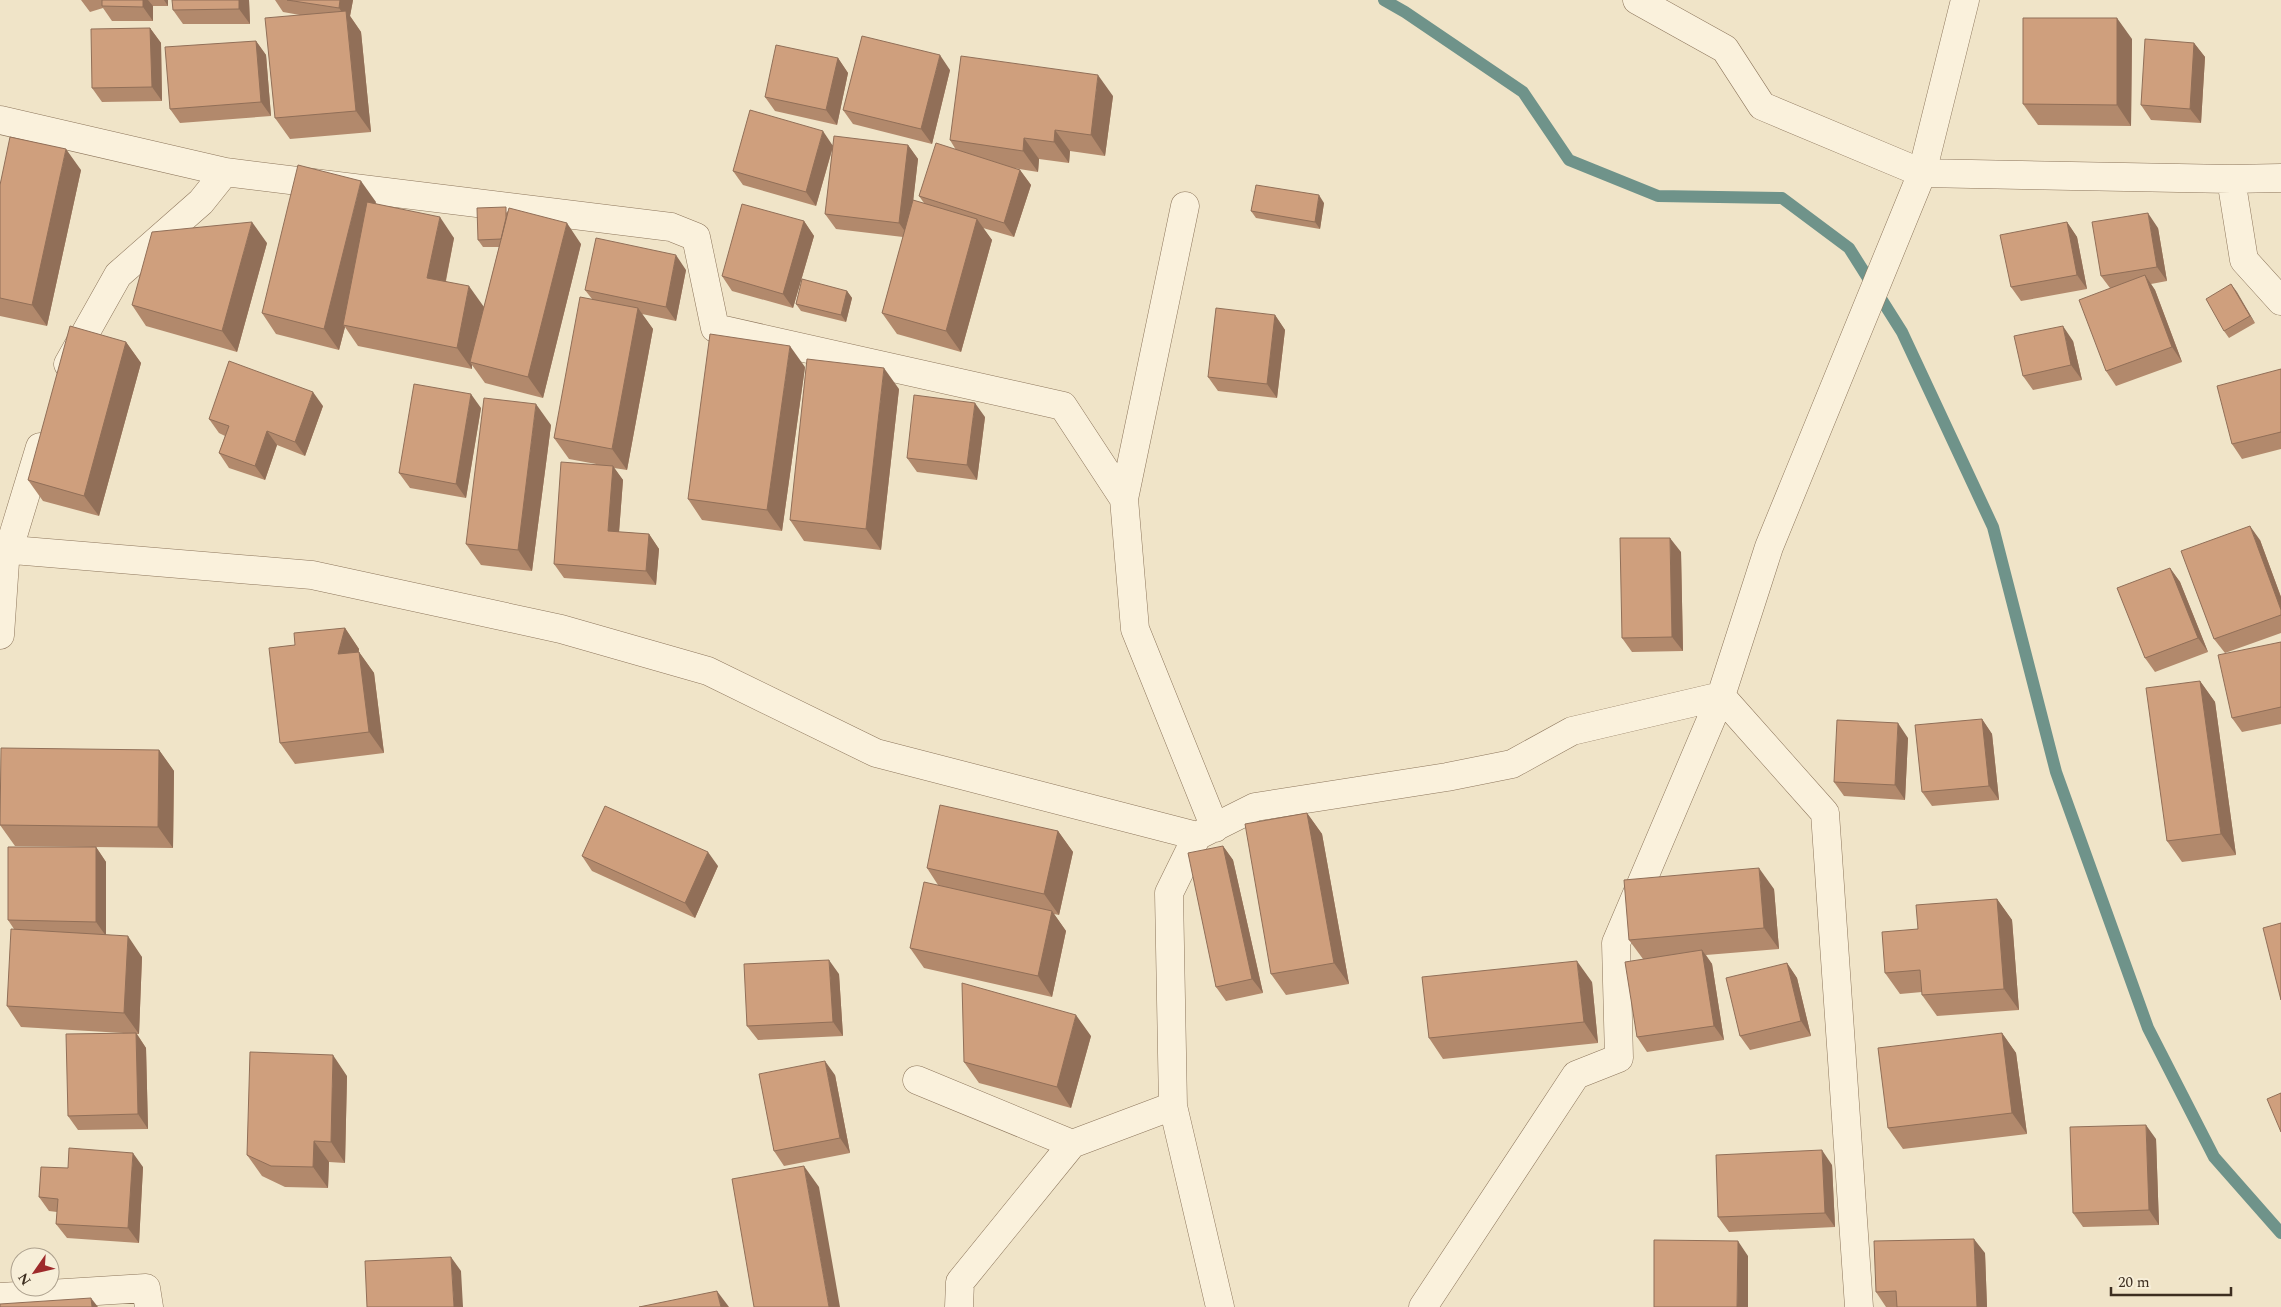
<svg xmlns="http://www.w3.org/2000/svg" width="2281" height="1307" font-family="Spectral,serif">
	<rect width="100%" height="100%" fill="#f0e4c8"/>
	<g fill="none" stroke-linecap="round" stroke-linejoin="round">
		<path stroke="#6f938a" stroke-width="12" d="M1384,0L1405,12L1523,92L1569,160L1658,196L1782,198L1849,248L1902,332L1993,527L2056,772L2148,1028L2214,1157L2281,1233"/>
		<defs>
			<path id="minor" d="M1637,0L1725,49L1762,106L1922,173L2231,179L2244,260L2281,301
				M0,120L225,172L671,227L696,237L715,328L1063,406L1124,499L1135,629L1215,828
				M2231,179L2281,178
				M68,364L118,275L201,202L225,172
				M1124,499L1185,206
				M0,549L312,575L561,629L708,671L876,753L1197,836
				M0,635L5,562L40,447
				M917,1080L1072,1144L1173,1106
				M0,1297L146,1288L149,1307
				M959,1307L960,1282L1072,1144
				M1220,1307L1173,1106L1169,893L1197,836L1255,807L1447,777L1512,764L1572,731L1721,696L1769,547L1922,173L1965,0
				M1423,1307L1576,1075L1619,1058L1616,943L1721,696L1825,813L1859,1307"/>
		</defs>
		<use href="#minor" stroke="#8d765c" stroke-width="29"/>
		<use href="#minor" stroke="#faf1dc" stroke-width="28"/>
	</g>
	<path fill="#b2896c" d="M81,0H168V6H153V21H112L103,8L90,12Z
		M249,0L250,24H183L173,10Z
		M275,0H353L350,16L361,32L371,132L290,139L275,118L300,15L283,12Z
		M150,28L161,43L162,101L102,102L92,88Z
		M2132,39L2131,126L2038,125L2023,104Z
		M256,41L266,55L271,116L180,123L170,109Z
		M2194,43L2205,57L2201,123L2151,120L2141,105Z
		M838,58L848,73L837,125L775,111L765,97Z
		M950,70L932,144L853,124L843,110Z
		M1113,96L1105,156L1070,151L1069,163L1039,159L1038,172L1013,168L1020,170L1031,185L1014,237L983,228L992,240L961,352L897,334L882,313L903,237L836,229L825,214L833,147L816,206L743,185L733,171L833,145H908L918,159L913,201L924,203L919,196L956,150L950,140Z
		M81,170L47,326L0,316V185Z
		M376,202L375,203L454,238L446,281L484,307L499,247H483L478,240L508,211L581,244L543,398L485,383L472,365V369L358,346L345,327L339,350L276,334L262,313Z
		M1324,203L1320,229L1256,218L1251,211Z
		M804,221L814,236L793,308L732,291L722,276Z
		M2067,222L2077,237L2087,289L2021,301L2011,287Z
		M2158,228L2167,281L2151,284L2155,290L2182,362L2116,386L2106,371L2110,288L2101,276Z
		M267,243L237,352L146,326L132,305Z
		M686,270L676,321L642,314L653,329L627,470L614,468L623,480L619,532L649,534L659,549L656,585L564,578L554,564L596,464L569,459L554,438L592,299L585,290Z
		M2231,284L2255,323L2229,338L2224,331Z
		M847,291L852,298L846,322L801,311L796,304Z
		M1275,315L1285,330L1277,398L1218,391L1208,377Z
		M2073,341L2082,380L2033,390L2023,376Z
		M126,342L141,363L99,516L43,501L28,480Z
		M805,367L782,531L702,520L688,499Z
		M2281,369V449L2242,459L2232,444Z
		M899,389L881,550L804,541L790,520Z
		M323,406L305,456L277,445L265,480L229,468L219,453L225,436L219,433L209,419Z
		M481,408L466,498L410,488L399,473Z
		M985,417L977,480L917,472L907,458Z
		M551,425L532,571L481,565L466,544Z
		M2260,540L2281,597V633L2225,653L2214,639Z
		M1681,552L1683,651L1632,652L1622,638Z
		M2170,568L2180,582L2208,652L2155,672L2145,658Z
		M345,628L359,649V652L374,673L384,753L295,764L280,743L295,645Z
		M2281,642V724L2242,732L2232,718Z
		M2200,681L2215,702L2236,855L2182,862L2167,841Z
		M1982,719L1992,734L1999,800L1932,806L1922,792Z
		M1908,738L1905,800L1844,796L1834,782Z
		M159,750L174,771L173,848L15,846L0,825Z
		M1307,813L1322,834L1349,984L1286,995L1271,974Z
		M1058,831L1073,852L1059,915L1054,914L1066,931L1052,997L924,968L910,948L938,885L927,868Z
		M1223,846L1233,860L1263,993L1226,1001L1216,987Z
		M96,847L106,862V935L142,957L139,1034H137L146,1048L148,1129L78,1130L68,1116L123,1033L21,1027L7,1006L14,929L8,920Z
		M582,856L718,866L695,918L592,871Z
		M1774,889L1779,949L1706,955L1712,964L1724,1040L1647,1052L1637,1037L1643,959L1629,940Z
		M1997,899L2012,920L2019,1010L1937,1016L1922,995V992L1900,994L1885,973L1918,929Z
		M1787,963L1797,978L1811,1036L1750,1050L1740,1036Z
		M839,974L843,1036L758,1040L747,1026Z
		M1592,982L1598,1043L1443,1059L1429,1038Z
		M2002,1033L2016,1053L2027,1134L1903,1149L1888,1128Z
		M1091,1036L1071,1108L979,1083L964,1062Z
		M835,1075L850,1153L784,1166L774,1151Z
		M347,1076L345,1163L329,1162L328,1188L285,1187L262,1176L247,1155Z
		M2156,1139L2159,1225L2083,1227L2073,1213Z
		M1832,1165L1835,1227L1729,1232L1718,1217Z
		M143,1167L139,1243L67,1238L56,1224L57,1212L49,1211L39,1197Z
		M1985,1253L1987,1307H1886L1876,1292Z"/>
	<path fill="#916f58" d="M143,0H148L153,6V21L143,7Z
		M164,0H168V6Z
		M239,0H249L250,24L239,9Z
		M340,0H353L350,16L361,32L371,132L356,111L347,19L339,8Z
		M2117,18L2132,39L2131,126L2117,105Z
		M150,28L161,43L162,101L152,87Z
		M256,41L266,55L271,116L261,102Z
		M2194,43L2205,57L2201,123L2190,109Z
		M940,55L950,70L932,144L921,129Z
		M838,58L848,73L837,125L826,110Z
		M1098,75L1113,96L1105,156L1091,135Z
		M1055,130L1070,151L1069,163L1054,142Z
		M823,131L833,146L816,206L806,192Z
		M1024,138L1039,159L1038,172L1023,151Z
		M908,145L918,159L909,237L899,223Z
		M66,149L81,170L47,326L32,305Z
		M1020,170L1031,185L1014,237L1004,223Z
		M361,181L376,202L345,325H343L345,327L339,350L324,329Z
		M1319,195L1324,203L1320,229L1315,222Z
		M2148,213L2158,228L2167,281L2157,267Z
		M440,217L454,238L442,299L427,278Z
		M977,219L992,240L961,352L946,331Z
		M804,221L814,236L793,308L783,294Z
		M252,222L267,243L237,352L222,331Z
		M2067,222L2077,237L2087,289L2077,275Z
		M567,223L581,244L543,398L528,377Z
		M676,255L686,270L676,321L666,307Z
		M2145,275L2155,290L2182,362L2172,347Z
		M2231,284L2237,292L2255,323L2250,316Z
		M469,286L484,307L470,362L472,365V369L457,348Z
		M847,291L852,298L846,322L841,315Z
		M638,308L653,329L627,470L612,449Z
		M1275,315L1285,330L1277,398L1267,384Z
		M2063,326L2073,341L2082,380L2071,365Z
		M126,342L141,363L99,516L84,496Z
		M790,346L805,367L782,531L767,510Z
		M884,368L899,389L881,550L866,529Z
		M313,392L323,406L305,456L295,442Z
		M471,394L481,408L466,498L456,484Z
		M975,403L985,417L977,480L967,465Z
		M536,404L551,425L532,571L518,550Z
		M267,431L277,445L265,480L255,466Z
		M613,466L623,480L618,545L608,531Z
		M2250,526L2260,540L2281,597V610Z
		M649,534L659,549L656,585L646,571Z
		M1670,538L1681,552L1683,651L1672,637Z
		M2170,568L2180,582L2208,652L2198,638Z
		M345,628L359,649L353,675L338,654Z
		M359,652L374,673L384,753L369,732Z
		M2200,681L2215,702L2236,855L2221,834Z
		M1982,719L1992,734L1999,800L1989,786Z
		M1898,723L1908,738L1905,800L1895,785Z
		M159,750L174,771L173,848L158,827Z
		M1307,813L1322,834L1349,984L1334,963Z
		M1058,831L1073,852L1059,915L1044,894Z
		M1223,846L1233,860L1263,993L1252,979Z
		M96,847L106,862V936L96,922Z
		M708,852L718,866L695,918L685,903Z
		M1759,868L1774,889L1779,949L1764,928Z
		M1997,899L2012,920L2019,1010L2004,989Z
		M1052,911L1066,931L1052,997L1038,976Z
		M128,936L142,957L139,1034L124,1013Z
		M1702,950L1712,964L1724,1040L1714,1026Z
		M829,960L839,974L843,1036L833,1022Z
		M1577,961L1592,982L1598,1043L1584,1022Z
		M1787,963L1797,978L1811,1036L1801,1021Z
		M1076,1015L1091,1036L1071,1108L1057,1087Z
		M136,1033L146,1048L148,1129L138,1114Z
		M2002,1033L2016,1053L2027,1134L2012,1113Z
		M333,1055L347,1076L345,1163L331,1142Z
		M825,1061L835,1075L850,1153L840,1138Z
		M2146,1125L2156,1139L2159,1225L2149,1210Z
		M314,1141L329,1162L328,1188L313,1167Z
		M1822,1150L1832,1165L1835,1227L1825,1213Z
		M133,1153L143,1167L139,1243L128,1228Z
		M804,1166L819,1187L840,1307H829Z
		M1974,1239L1985,1253L1987,1307H1977Z
		M1738,1241L1748,1256V1307H1737Z
		M451,1257L461,1271L463,1307H454Z
		M717,1291L729,1307H721Z
		M91,1298L98,1307H92Z"/>
	<path fill="#cf9f7d" stroke="#916f58" d="M102,0H143V7L102,6Z
		M172,0H239V9L173,10Z
		M287,0H340L339,8Z
		M346,11L356,111L275,118L265,18Z
		M2023,18H2117V105L2023,104Z
		M150,28L152,87L92,88L91,29Z
		M862,36L940,55L921,129L843,110Z
		M2145,39L2194,43L2190,109L2141,105Z
		M256,41L261,102L170,109L165,47Z
		M776,45L838,58L826,110L765,97Z
		M961,56L1098,75L1091,135L1055,130L1054,142L1024,138L1023,151L950,140Z
		M750,110L823,131L806,192L733,171Z
		M834,136L908,145L899,223L825,214Z
		M10,137L66,149L32,305L0,298V185Z
		M936,143L1020,170L1004,223L919,196Z
		M298,165L361,181L324,329L262,313Z
		M1256,185L1319,195L1315,222L1251,211Z
		M913,200L977,219L946,331L882,313Z
		M367,202L440,217L427,278L469,286L457,348L343,325Z
		M742,204L804,221L783,294L722,276Z
		M506,207V218L501,239L478,240L477,208Z
		M509,208L567,223L528,377L470,362Z
		M2148,213L2157,267L2101,276L2092,222Z
		M252,222L222,331L132,305L152,232Z
		M2067,222L2077,275L2011,287L2000,235Z
		M596,238L676,255L666,307L585,290Z
		M2145,275L2172,347L2106,371L2079,300Z
		M802,279L847,291L841,315L796,304Z
		M2231,284L2250,316L2224,331L2206,299Z
		M580,297L638,308L612,449L554,438Z
		M1216,308L1275,315L1267,384L1208,377Z
		M70,326L126,342L84,496L28,480Z
		M2063,326L2071,365L2023,376L2014,336Z
		M710,334L790,346L767,510L688,499Z
		M807,359L884,368L866,529L790,520Z
		M229,361L313,392L295,442L267,431L255,466L219,453L229,426L209,419Z
		M2281,369V432L2232,444L2217,386Z
		M414,384L471,394L456,484L399,473Z
		M914,395L975,403L967,465L907,458Z
		M484,398L536,404L518,550L466,544Z
		M561,462L613,466L608,531L649,534L646,571L554,564Z
		M2250,526L2281,610V615L2214,639L2181,551Z
		M1620,538H1670L1672,637L1622,638Z
		M2170,568L2198,638L2145,658L2117,588Z
		M345,628L338,654L359,652L369,732L280,743L269,648L295,645L294,633Z
		M2281,642V707L2232,718L2218,655Z
		M2200,681L2221,834L2167,841L2146,688Z
		M1982,719L1989,786L1922,792L1915,725Z
		M1837,720L1898,723L1895,785L1834,782Z
		M1,748L159,750L158,827L0,825Z
		M940,805L1058,831L1044,894L927,868Z
		M605,806L708,852L685,903L582,856Z
		M1307,813L1334,963L1271,974L1245,824Z
		M1223,846L1252,979L1216,987L1188,853Z
		M8,847H96V922L8,920Z
		M1759,868L1764,928L1629,940L1624,880Z
		M924,882L1052,911L1038,976L910,948Z
		M1997,899L2004,989L1922,995L1920,970L1885,973L1882,932L1918,929L1916,905Z
		M2281,923V1000L2263,928Z
		M11,929L128,936L124,1013L7,1006Z
		M1702,950L1714,1026L1637,1037L1625,962Z
		M829,960L833,1022L747,1026L744,964Z
		M1577,961L1584,1022L1429,1038L1422,977Z
		M1787,963L1801,1021L1740,1036L1726,978Z
		M962,983L1076,1015L1057,1087L964,1062Z
		M136,1033L138,1114L68,1116L66,1034Z
		M2002,1033L2012,1113L1888,1128L1878,1048Z
		M250,1052L333,1055L331,1142L314,1141L313,1167L271,1166L247,1155Z
		M825,1061L840,1138L774,1151L759,1074Z
		M2281,1093V1132L2267,1099Z
		M2146,1125L2149,1210L2073,1213L2070,1127Z
		M69,1148L133,1153L128,1228L56,1224L58,1199L39,1197L41,1167L68,1168Z
		M1822,1150L1825,1213L1718,1217L1716,1155Z
		M804,1166L829,1307H754L732,1179Z
		M1974,1239L1977,1307H1897L1896,1291L1876,1292L1874,1241Z
		M1654,1240L1738,1241L1737,1307H1654Z
		M451,1257L454,1307H367L365,1261Z
		M717,1291L721,1307H639Z
		M91,1298L92,1307H0V1304Z"/>
	<g transform="translate(35 1272) rotate(236)"><circle r="24" fill="#f7eed8" stroke="#ada18e"/>
	<path d="M0-4L9 19L0 12L-9 19Z" fill="#9e2a2b"/>
	<text y="-8" font-size="14" font-weight="bold" text-anchor="middle" fill="#3d2e20">N</text>
	</g>
	<path d="M2111 1287v8h120v-8" fill="none" stroke="#3d2e20" stroke-width="2.5"/>
	<text x="2118" y="1287" font-size="15" fill="#3d2e20" stroke="#f7eed8" stroke-width="4" paint-order="stroke">20 m</text>
</svg>
